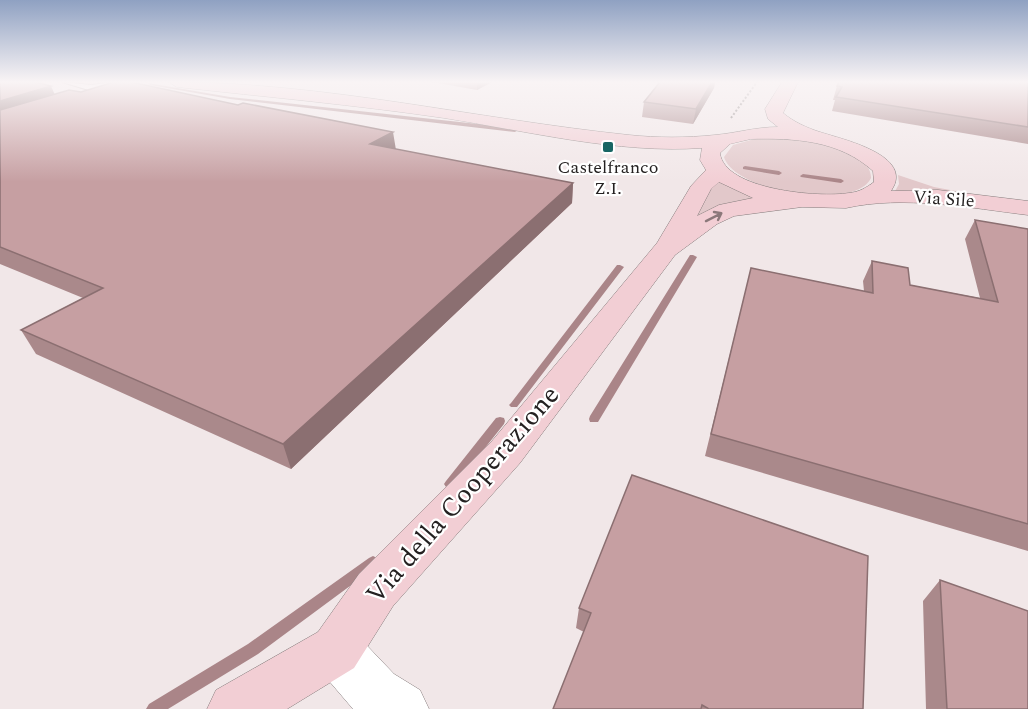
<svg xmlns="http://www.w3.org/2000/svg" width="1028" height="709" font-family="Spectral,serif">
	<rect width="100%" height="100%" fill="#f1e7e8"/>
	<path fill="#e2c8ca" d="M758,138C782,137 872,143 871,178C855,212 734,192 724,157L733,145Z
		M898,175L934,187L988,197L894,193L899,184Z
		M718,180L764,199L675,236Z"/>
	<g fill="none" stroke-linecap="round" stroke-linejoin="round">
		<path fill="#aa8588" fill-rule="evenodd" d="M148,83L230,97L515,128L518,130L515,132L230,99L150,85Z
			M745,166L779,171L782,173L779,175L743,169V167Z
			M803,174L841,179L844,181L841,183L801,177L800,176Z
			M690,255H693L697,257L598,422H590L589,419L590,416Z
			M617,265H620L624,267L517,407H511L509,405L511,403Z
			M500,417L504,418L505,421L504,424L454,487L450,488L446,487L444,484L446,481L496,418Z
			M373,556L377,558L379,562L377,566L258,654L168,709H146L149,704L248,644L369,558Z"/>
		<defs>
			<path id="lane" d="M62,82L91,85L113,82L92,91Z"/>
			<path id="street" d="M336,624L354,632L394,674L420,690L429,709H353L318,668L310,650L318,632Z"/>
			<path id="secondary" d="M169,82C324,82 476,119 629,135C658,138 686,138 715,135C737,133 756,127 778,127L768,119L765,109L782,82H798L783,113C794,122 807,128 820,132C841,139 916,155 891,191L938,190L1028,201V215C971,208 903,195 846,208L802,207L734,216L717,224L675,255L520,463L393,606L354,668L287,709H207L216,690L318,632L359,574L492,441L657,243L691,186L706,170L700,160L702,148C618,154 527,131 444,118C356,105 266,97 177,87ZM751,139C794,138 839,140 873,171L874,182C866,188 859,192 849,193C820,198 724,190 720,153L730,144ZM719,182L753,198L719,205L697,216L711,189Z"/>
		</defs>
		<use href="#lane" stroke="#857c7c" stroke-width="2"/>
		<use href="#street" stroke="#857c7c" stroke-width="1"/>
		<use href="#secondary" stroke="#857c7c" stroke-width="1"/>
		<path stroke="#837d7d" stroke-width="2" stroke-dasharray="2 2" stroke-linecap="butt" d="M731,118L757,82"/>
		<use href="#lane" fill="#fff" fill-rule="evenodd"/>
		<use href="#street" fill="#fff" fill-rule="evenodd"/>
		<use href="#secondary" fill="#f2ced4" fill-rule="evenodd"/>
	</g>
	<path fill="#aa898b" d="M0,82L55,94L395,149L573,183L572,203L291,469L36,354L21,330L83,298L0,264Z
		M432,82H492L477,90Z
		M660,82H715L714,88L693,124L642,117L644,102Z
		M1028,82V144L832,111L835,100H833L837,86Z
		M975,220L1028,229V551L705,456L751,268L864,291L863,281L872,261L910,285L980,298L965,239Z
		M940,580L1028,709H926L923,601Z
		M579,608L863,709H553L584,632L576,628Z"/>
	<path fill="#8b6f71" d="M477,82H492L477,90Z
		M712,82H715L714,88L693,124L696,109Z
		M51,86L58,102L0,121V101Z
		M393,132L396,150L370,144Z
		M573,183L572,203L291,469L283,444Z"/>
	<path fill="#c69fa2" stroke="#8b6f71" stroke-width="1.5" d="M0,82H35L51,86L0,101Z
		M114,82H131L238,105L243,103L393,132L370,144L573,183L283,444L21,330L103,288L0,247V110L69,90L81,92Z
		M660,82H712L696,109L644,102Z
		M839,82H1028V127L836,97L842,87L837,86Z
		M975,220L1028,229V524L711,434L751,268L873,293L872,261L908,268L910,285L998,302Z
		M632,475L868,556L863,709H709L702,705L701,709H553L591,613L579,608Z
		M940,580L1028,611V709H947Z"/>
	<defs><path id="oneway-shaft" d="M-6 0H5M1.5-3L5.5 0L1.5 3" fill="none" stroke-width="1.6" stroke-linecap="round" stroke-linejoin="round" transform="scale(1.5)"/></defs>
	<use stroke="#8b787a" href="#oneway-shaft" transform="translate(714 217) rotate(-27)"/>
	<linearGradient id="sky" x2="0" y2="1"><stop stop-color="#8fa1c2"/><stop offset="0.45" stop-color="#f9f4f5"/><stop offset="1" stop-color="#f9f4f5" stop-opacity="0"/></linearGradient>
	<rect width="1028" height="182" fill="url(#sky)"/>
	<rect fill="#186664" stroke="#fff" stroke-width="2" x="602" y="141" width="12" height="12" rx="3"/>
	<g text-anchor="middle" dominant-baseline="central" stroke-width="4.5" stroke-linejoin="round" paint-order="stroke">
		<g font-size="18" fill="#242121" stroke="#fff">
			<text x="608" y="167">Castelfranco<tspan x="608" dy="21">Z.I.</tspan></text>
		</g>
		<g font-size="18" fill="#242121" stroke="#fff">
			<text transform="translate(944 199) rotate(4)">Via Sile</text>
		</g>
		<g font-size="27" fill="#242121" stroke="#fff">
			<text transform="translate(463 495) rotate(-49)">Via della Cooperazione</text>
		</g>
	</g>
</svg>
